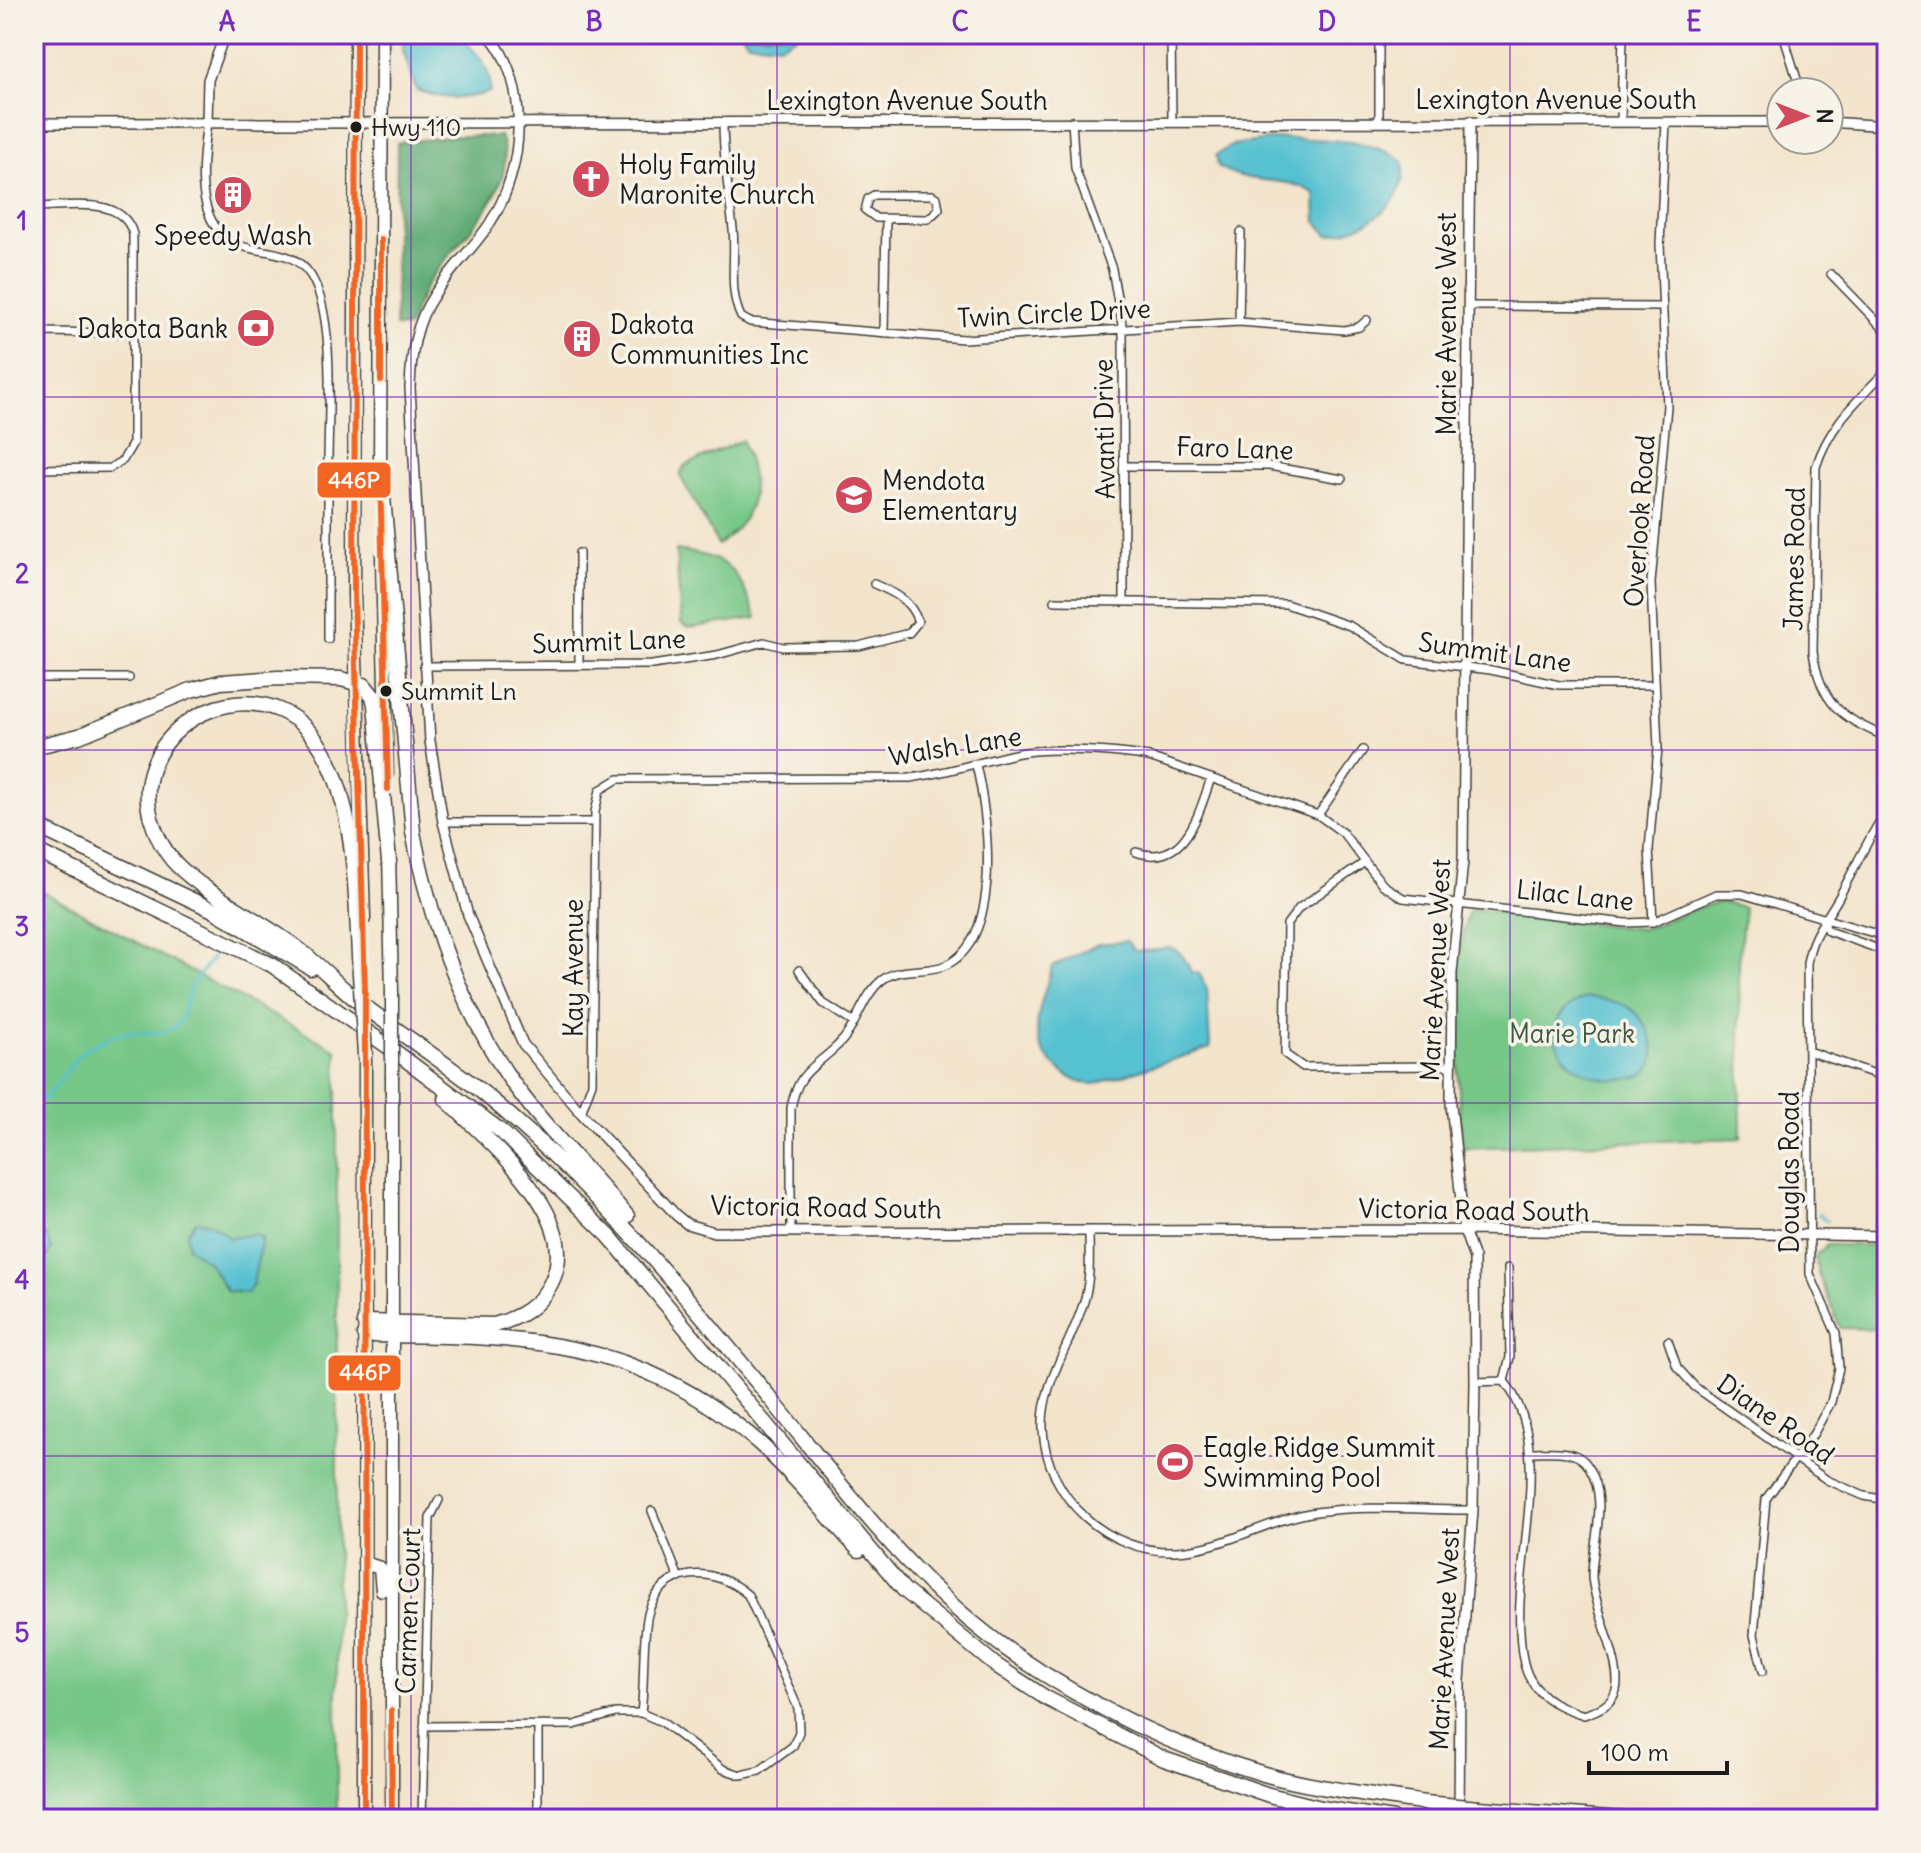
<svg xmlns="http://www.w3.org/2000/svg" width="1921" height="1853" font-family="Delius,sans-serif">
	<rect width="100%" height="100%" fill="#f7f3e8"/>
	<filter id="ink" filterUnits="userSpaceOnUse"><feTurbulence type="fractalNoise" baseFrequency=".0125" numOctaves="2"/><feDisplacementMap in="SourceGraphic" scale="16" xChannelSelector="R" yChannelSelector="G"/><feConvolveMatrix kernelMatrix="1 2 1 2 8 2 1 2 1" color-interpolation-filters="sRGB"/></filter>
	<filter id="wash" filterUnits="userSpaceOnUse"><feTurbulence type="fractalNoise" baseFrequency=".006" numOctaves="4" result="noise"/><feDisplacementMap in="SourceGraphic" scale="32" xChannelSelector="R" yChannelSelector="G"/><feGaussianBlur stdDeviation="1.8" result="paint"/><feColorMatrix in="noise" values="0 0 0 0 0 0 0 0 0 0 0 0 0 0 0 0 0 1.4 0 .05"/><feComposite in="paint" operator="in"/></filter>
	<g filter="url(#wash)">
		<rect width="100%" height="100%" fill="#f3e4cc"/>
		<path fill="#77c788" stroke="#4a7252" stroke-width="2" d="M742,440C759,485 760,515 718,545L680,476L684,466Z
			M676,550C731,558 736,568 757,618L688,628L681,623Z
			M34,887L337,1050V1819H34Z
			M1722,902L1744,907L1739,964L1741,1138L1462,1148C1459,1106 1451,937 1471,909L1640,929C1669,923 1693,905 1722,902Z
			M1827,1245H1887V1329L1840,1328L1818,1273L1815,1256Z"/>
		<path fill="#61ac74" stroke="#3e6448" stroke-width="2" d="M453,136H500C524,191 453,242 429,282C420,296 414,312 408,328L395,327L397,143Z"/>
		<path fill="#56c1d1" stroke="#396e76" stroke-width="2" d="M404,34H459C475,52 492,66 490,92C464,100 442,100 416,90L403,50Z
			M742,34H800L780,45L748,42Z
			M1281,138C1321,140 1369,137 1403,161C1408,206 1367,228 1328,235L1316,221L1315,194C1285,173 1251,188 1218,166L1216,155L1233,145Z
			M1127,941L1134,950C1161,955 1175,932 1191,972L1199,973L1207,989L1210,1048L1095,1084C1079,1084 1073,1080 1061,1071C1021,1041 1041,1008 1052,967L1098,944Z
			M1588,997C1602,999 1618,1001 1630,1008C1649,1021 1669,1068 1637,1077C1573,1094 1517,1023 1588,997Z
			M196,1221L210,1223L230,1238L254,1234L262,1238L253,1283L248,1293L227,1291L208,1262L188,1247L187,1232Z
			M34,1234L46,1236L51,1249L44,1263L34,1267Z"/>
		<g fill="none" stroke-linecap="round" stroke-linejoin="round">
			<path stroke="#56c1d1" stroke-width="3" d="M34,1103C57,1096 65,1065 85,1050C94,1044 115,1034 125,1033C146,1030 160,1038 179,1024L191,986L213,957
				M1819,1214L1827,1221"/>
		</g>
	</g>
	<g filter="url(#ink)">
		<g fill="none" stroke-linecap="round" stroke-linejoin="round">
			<defs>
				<path id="minor" d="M1171,34L1172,121
					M1379,34V121
					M1783,34L1801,92
					M1072,121L1075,168L1112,269L1123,330L1124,601
					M1621,121L1623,34
					M723,122C723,159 729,193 733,229C736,257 728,291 741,317L750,322L964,339L1239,322L1344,330L1359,327L1367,320
					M207,123C200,168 192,239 253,249C276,253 297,254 311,276C336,316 328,415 328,463C328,521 328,580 328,639
					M874,195H932L937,198L939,209L928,219L876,218L865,210L868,199Z
					M34,207C67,207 122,194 133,234V443L123,460L110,468L34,469
					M1831,274L1887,332
					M1468,306L1663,307
					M1239,322L1241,232
					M34,332L133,333
					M884,333L886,220
					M1887,370C1857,401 1829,425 1816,467L1813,652C1820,702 1841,719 1887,737
					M1125,466H1269L1342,479
					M579,553V665
					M1055,601L1286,604L1350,626L1406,660L1491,670L1559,685H1655
					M424,666L652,665L717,655L764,642L783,647L859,646L909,633L918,622C911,600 895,593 874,584
					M34,678H129
					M1318,815L1363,750
					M443,822H594
					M1136,852C1185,869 1199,813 1211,778
					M1365,862L1299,908L1287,924L1285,1054L1303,1067L1450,1066
					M1822,920L1828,931L1887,952
					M1653,922L1649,849L1658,748L1651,583L1667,406L1660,244L1666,122
					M799,970L823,1003L854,1023
					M1808,1051L1887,1078
					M581,1113L592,1083L595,812L600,790L618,779L910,778C947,773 982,761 1019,753C1050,747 1117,751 1149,757L1318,815L1343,833L1383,885L1403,898L1626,923L1653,922L1716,894H1742L1887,937
					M1089,1231C1089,1253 1091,1276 1085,1298C1073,1342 1041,1382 1043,1429C1046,1498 1108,1554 1176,1551C1224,1549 1268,1519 1316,1512C1368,1505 1422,1510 1473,1510
					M791,1232V1108C798,1071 813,1069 837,1046C857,1028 861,997 882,980C900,966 926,974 946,965C1004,938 988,815 976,765
					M1508,1268L1510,1357L1504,1381C1555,1442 1515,1557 1520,1631C1521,1647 1522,1665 1530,1679C1542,1700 1562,1708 1584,1715C1598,1710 1612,1705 1616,1690C1623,1665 1593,1606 1592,1576C1592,1541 1610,1499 1588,1466C1577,1448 1550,1452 1532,1452
					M1668,1341L1677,1367L1695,1387L1827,1480L1864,1496L1887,1500
					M1475,1382L1504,1381
					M652,1511L679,1578
					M1763,1671L1754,1635L1766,1499L1814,1433L1831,1402L1839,1368L1836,1333L1810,1274L1807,963C1813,931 1824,924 1839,897C1855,868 1868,838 1887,810
					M424,1726L574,1725L616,1713H641L662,1722L723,1769L741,1775L759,1771L793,1746L799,1732L798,1708L748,1595C716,1566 661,1564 648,1614C642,1639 645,1684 641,1713
					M538,1726V1806
					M422,1819L430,1518L439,1500"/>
				<path id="tertiary" d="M488,34C531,82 525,170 490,223C474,248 450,269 434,295C415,323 411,355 410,388L430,741L443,822L468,915L523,1044L581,1113L676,1215L687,1224L714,1232L1464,1230L1887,1236
					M1829,122L1887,126
					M34,123L1781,122
					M207,123L208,80L225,34
					M1459,1819L1460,1680L1473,1510L1475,1382L1474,1258L1464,1230L1451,1104L1452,973L1463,861L1470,121"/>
				<path id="trunk" d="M356,34L354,593L364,919
					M380,471L382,34
					M382,557L387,775
					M389,853L392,993
					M392,1078V1819
					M364,1563L380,1568L382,1590
					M364,1819L365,1055"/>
				<path id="motorway" d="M380,464L413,832C430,920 458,1000 508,1076C540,1123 590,1172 627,1216
					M34,747L79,736L191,690L221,682L278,678L341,679L364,685L373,696L375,705L389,862
					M34,825L213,910L311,968
					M34,850L272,965L393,1050L502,1132L609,1236L904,1590L994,1664L1046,1698L1164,1759L1269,1795L1321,1808L1393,1819
					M361,988C354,910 364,745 279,710C213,682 130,745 151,818C156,835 164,852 177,865C204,892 260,921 293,945C317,962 336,984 359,1002C399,1033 442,1060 482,1092C595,1184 687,1296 779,1409C849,1495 918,1587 1011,1652C1089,1706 1173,1747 1264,1774C1315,1789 1372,1794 1425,1803
					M364,1322L494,1325C519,1318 539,1307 551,1283C585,1217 487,1141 446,1099
					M364,1335C520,1336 634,1335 759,1443C795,1475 826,1515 859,1550
					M1479,1808L1622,1819"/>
			</defs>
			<use href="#minor" stroke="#3c3a36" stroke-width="10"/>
			<use href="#tertiary" stroke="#3c3a36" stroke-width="12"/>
			<use href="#trunk" stroke="#3c3a36" stroke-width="15"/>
			<use href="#motorway" stroke="#3c3a36" stroke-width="17"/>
			<use href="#minor" stroke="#fff" stroke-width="7"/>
			<use href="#tertiary" stroke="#fff" stroke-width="9"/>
			<use href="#trunk" stroke="#fff" stroke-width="12"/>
			<use href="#motorway" stroke="#fff" stroke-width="14"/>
			<defs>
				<path id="trunk-bridge" d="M392,993V1078"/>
				<path id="motorway-bridge" d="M361,988L365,1055
					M1425,1803L1479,1808"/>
			</defs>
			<use href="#trunk-bridge" stroke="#3c3a36" stroke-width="15" stroke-linecap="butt"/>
			<use href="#motorway-bridge" stroke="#3c3a36" stroke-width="17" stroke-linecap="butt"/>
			<use href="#trunk-bridge" stroke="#fff" stroke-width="12"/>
			<use href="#motorway-bridge" stroke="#fff" stroke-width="14"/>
			<defs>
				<path id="bus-1" d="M356,34L354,593L365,992L364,1819
					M381,239V381
					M380,471L388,789
					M391,1711L392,1819"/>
			</defs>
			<use href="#bus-1" stroke="#f7f3e8" stroke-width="12"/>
			<use href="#bus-1" stroke="#f26522" stroke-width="6"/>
		</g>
	</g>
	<path fill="none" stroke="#7b2cbf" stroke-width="2" stroke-opacity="0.55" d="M411,34V1819M777,34V1819M1144,34V1819M1510,34V1819M34,397H1887M34,750H1887M34,1103H1887M34,1456H1887"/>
	<defs>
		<symbol id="church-disc" viewBox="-11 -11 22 22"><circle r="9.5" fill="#d1495b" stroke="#f7f3e8"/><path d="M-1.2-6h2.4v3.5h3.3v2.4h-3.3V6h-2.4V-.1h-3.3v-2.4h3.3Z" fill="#fff"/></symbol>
		<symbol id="building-disc" viewBox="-11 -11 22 22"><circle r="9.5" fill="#d1495b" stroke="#f7f3e8"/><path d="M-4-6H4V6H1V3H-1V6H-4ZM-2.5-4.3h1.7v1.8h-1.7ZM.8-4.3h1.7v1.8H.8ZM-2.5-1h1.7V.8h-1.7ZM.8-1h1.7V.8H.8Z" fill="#fff"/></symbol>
		<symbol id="bank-disc" viewBox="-11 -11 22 22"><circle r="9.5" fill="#d1495b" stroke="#f7f3e8"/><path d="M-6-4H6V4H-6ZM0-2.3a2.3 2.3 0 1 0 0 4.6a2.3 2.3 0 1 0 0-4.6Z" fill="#fff"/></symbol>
		<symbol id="school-disc" viewBox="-11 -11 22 22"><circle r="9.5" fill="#d1495b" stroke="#f7f3e8"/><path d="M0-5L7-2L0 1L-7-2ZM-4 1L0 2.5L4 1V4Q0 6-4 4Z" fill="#fff"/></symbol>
		<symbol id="stadium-disc" viewBox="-11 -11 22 22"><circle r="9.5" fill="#d1495b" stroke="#f7f3e8"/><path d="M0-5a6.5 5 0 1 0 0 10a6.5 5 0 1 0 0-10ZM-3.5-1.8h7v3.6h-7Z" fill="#fff"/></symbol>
	</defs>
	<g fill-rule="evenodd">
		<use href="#church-disc" x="569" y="157" width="44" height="44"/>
		<use href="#building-disc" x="211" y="173" width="44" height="44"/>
		<use href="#bank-disc" x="234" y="306" width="44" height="44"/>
		<use href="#building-disc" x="560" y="317" width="44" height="44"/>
		<use href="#school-disc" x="832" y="473" width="44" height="44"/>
		<use href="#stadium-disc" x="1153" y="1440" width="44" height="44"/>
	</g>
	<g fill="#1c1c1c" stroke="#f7f3e8" stroke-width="3">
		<circle cx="356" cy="127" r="7"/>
		<circle cx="386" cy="691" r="7"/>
	</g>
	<g text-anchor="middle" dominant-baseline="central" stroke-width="7" stroke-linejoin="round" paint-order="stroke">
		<g font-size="24" fill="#1c1c1c" stroke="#f7f3e8" text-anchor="start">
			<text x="371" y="127">Hwy 110</text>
			<text x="401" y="691">Summit Ln</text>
		</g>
		<g font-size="26" fill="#1c1c1c" stroke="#f7f3e8">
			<text x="1556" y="99">Lexington Avenue South</text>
			<text x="907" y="100">Lexington Avenue South</text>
			<text transform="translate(1054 313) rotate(-3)">Twin Circle Drive</text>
			<text transform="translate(1446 324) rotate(-90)">Marie Avenue West</text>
			<text transform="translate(1104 429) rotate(-91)">Avanti Drive</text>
			<text transform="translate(1235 448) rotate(2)">Faro Lane</text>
			<text transform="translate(1639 521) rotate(-86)">Overlook Road</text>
			<text transform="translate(1794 559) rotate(-89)">James Road</text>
			<text transform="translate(609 641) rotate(-2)">Summit Lane</text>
			<text transform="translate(1495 652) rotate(8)">Summit Lane</text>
			<text transform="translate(955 746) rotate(-9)">Walsh Lane</text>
			<text transform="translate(1575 895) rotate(6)">Lilac Lane</text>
			<text transform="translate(573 968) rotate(-90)">Kay Avenue</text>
			<text transform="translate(1435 970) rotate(-87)">Marie Avenue West</text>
			<text transform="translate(1789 1172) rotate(-90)">Douglas Road</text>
			<text transform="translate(826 1207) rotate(1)">Victoria Road South</text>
			<text transform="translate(1474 1210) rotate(1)">Victoria Road South</text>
			<text transform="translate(1776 1419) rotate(35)">Diane Road</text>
			<text transform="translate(408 1611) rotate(-88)">Carmen Court</text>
			<text transform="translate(1444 1639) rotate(-87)">Marie Avenue West</text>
		</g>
		<g font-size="26" fill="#1c1c1c" stroke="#f7f3e8" text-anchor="start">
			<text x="619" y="164">Holy Family<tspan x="619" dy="30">Maronite Church</tspan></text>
			<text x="233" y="235" text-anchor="middle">Speedy Wash</text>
			<text x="610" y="324">Dakota<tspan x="610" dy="30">Communities Inc</tspan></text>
			<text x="228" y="328" text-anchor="end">Dakota Bank</text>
			<text x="882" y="480">Mendota<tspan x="882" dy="30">Elementary</tspan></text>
			<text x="1203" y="1447">Eagle Ridge Summit<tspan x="1203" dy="30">Swimming Pool</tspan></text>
		</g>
		<g font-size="26" fill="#3c5842" stroke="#f7f3e8">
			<text x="1572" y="1033">Marie Park</text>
		</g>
	</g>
	<g stroke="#f7f3e8" stroke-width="3">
		<rect x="316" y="461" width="76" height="38" rx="8" fill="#f26522"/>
		<rect x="327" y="1354" width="75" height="38" rx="8" fill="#f26522"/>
	</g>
	<g font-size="22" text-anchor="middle" font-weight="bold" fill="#fff">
		<text x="354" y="488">446P</text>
		<text x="365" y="1380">446P</text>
	</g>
	<rect width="1921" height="1853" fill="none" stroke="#f7f3e8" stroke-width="88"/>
	<g transform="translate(1805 116) rotate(90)"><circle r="38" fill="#f7f3e8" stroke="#9f9d96" stroke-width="2"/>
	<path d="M0-6L14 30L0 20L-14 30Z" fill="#d1495b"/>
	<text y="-12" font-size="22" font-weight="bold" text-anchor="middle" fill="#1c1c1c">N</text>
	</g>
	<path d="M1589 1761v12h138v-12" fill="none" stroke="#1c1c1c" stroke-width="4"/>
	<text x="1601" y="1761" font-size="24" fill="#1c1c1c" stroke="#f7f3e8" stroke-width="6" paint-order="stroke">100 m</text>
	<rect x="44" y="44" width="1833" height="1765" fill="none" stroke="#7b2cbf" stroke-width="3"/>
	<g font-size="26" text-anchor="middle" font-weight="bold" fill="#7b2cbf">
		<text x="227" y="31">A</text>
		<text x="594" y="31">B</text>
		<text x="960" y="31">C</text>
		<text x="1327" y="31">D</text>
		<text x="1694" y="31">E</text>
		<text x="22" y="230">1</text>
		<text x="22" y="583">2</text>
		<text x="22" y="936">3</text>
		<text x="22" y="1289">4</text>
		<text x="22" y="1642">5</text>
	</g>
</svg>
